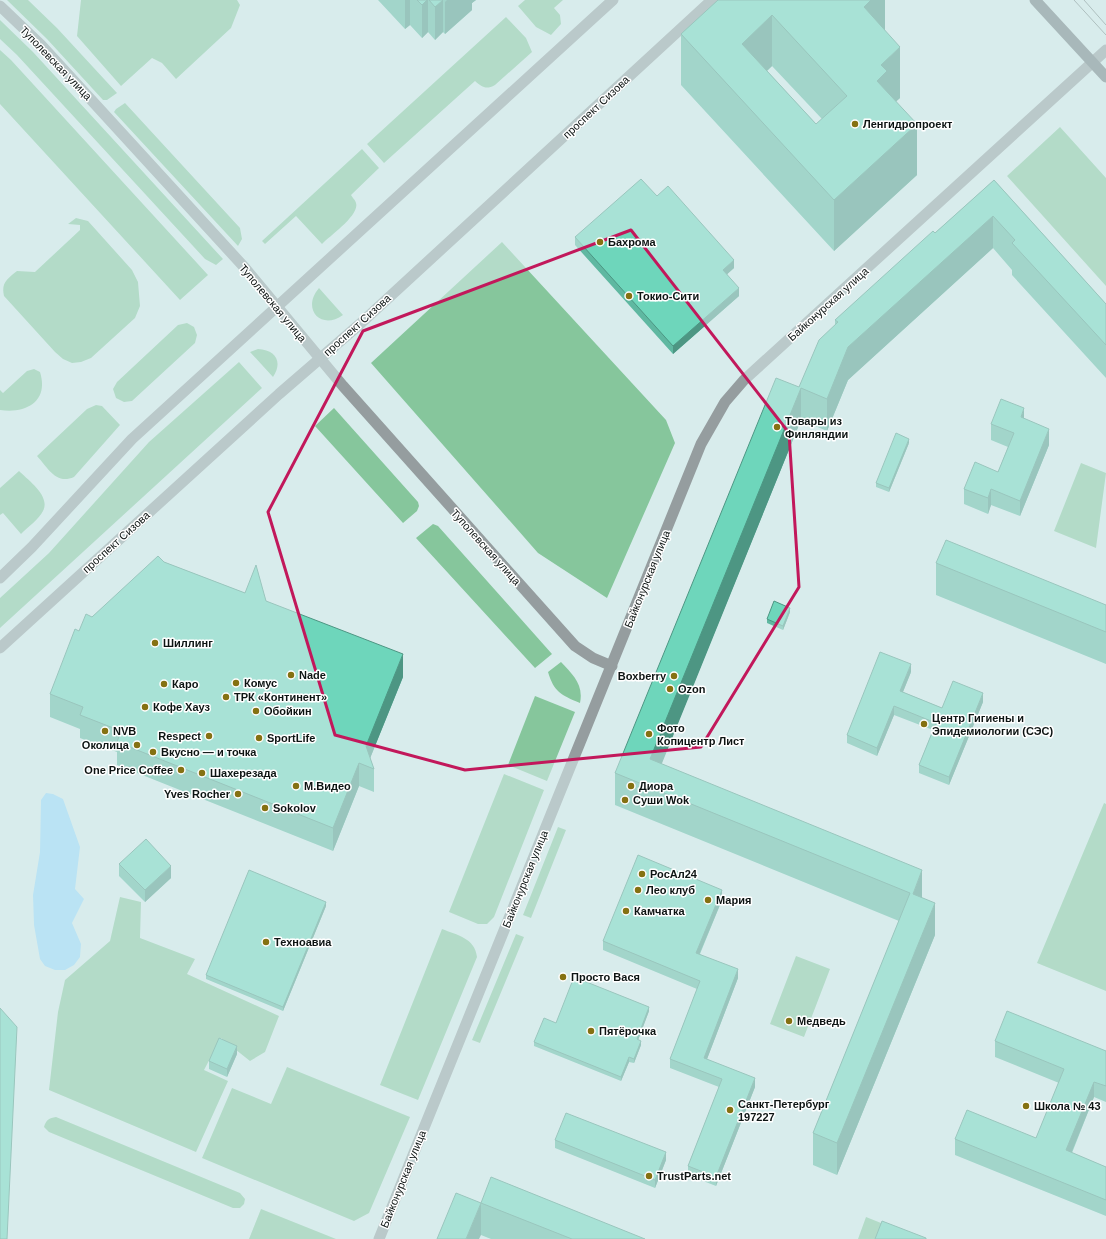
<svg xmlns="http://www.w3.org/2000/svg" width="1106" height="1239" font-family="Arial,sans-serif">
	<rect width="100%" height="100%" fill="#d8ecec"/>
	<path fill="#86c69c" d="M7,0H28L57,28L117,93L107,100H103L47,39Z
		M81,0H237L240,5L231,28L176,79L162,63L152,58L121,86L77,36Z
		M525,0H563L554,8L560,15L561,24L551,35L536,27L518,6Z
		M506,17L526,38L532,52L495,85C486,90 482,87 475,81L384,163L367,144Z
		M0,20L33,52L223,259L216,265L205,259L17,55L0,39Z
		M0,50L11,60L208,275L180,300L0,104Z
		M125,103L240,228L242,239L238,246L114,112L116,109Z
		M1060,127L1106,178V286L1007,176Z
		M362,149L379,168L351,195C352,197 356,201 356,203C360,215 330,236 322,244L296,216L265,244L262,241Z
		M76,218L88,221L132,270L138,282L140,306L135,318L91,358L81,362L72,363L63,359L55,352L4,296C1,283 7,279 17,271L35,272L80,230V225L68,224Z
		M502,242L666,420L675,443L607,598L538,553L371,363Z
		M319,288L343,315C321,331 301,309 319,288Z
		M187,323L194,327L197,335L195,343L132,401L124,402L116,398L113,389L117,382L178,325Z
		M258,349C276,350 283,362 273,377L250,352Z
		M239,362L262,388L0,628V598L49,553L149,442Z
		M34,369L40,372C49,401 27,414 0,410V390L3,393L27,371Z
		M96,405L102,406L120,425L74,477C56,485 48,468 37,456L87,409Z
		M334,408L418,502L419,506L417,511L403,523L315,426Z
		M1081,463L1106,473L1096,548L1054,531Z
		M19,471C28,480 51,496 43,511C39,519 28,527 21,534L3,513L0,515V488Z
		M433,524L438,526L552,654L535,668L416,538Z
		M561,662C572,674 584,684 580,703C561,695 554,692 548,672Z
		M535,696L575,712L547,781L508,765Z
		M504,774L544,790L494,917L487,924H478L449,912Z
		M1104,803L1106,804V991L1037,963Z
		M558,827L566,830L531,918L523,915Z
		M120,897L141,902L140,938L195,959L187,974L279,1016L265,1052L250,1061L221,1038L204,1070L228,1081L196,1152L49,1090L58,1012L65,980L110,941Z
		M442,929C457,935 475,938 477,957L418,1100L380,1085Z
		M516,934L524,937L480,1043L472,1040Z
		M796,956L830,969L804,1037L770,1024Z
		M287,1067L410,1117L369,1213L354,1221L202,1158L232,1088L271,1104Z
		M56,1117L240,1193L245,1199L244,1204L240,1208H233L49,1132L44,1127C46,1120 49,1118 56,1117Z
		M261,1209L336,1239H249Z
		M866,1217L921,1239H858Z"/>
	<path fill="#95d7fc" d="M46,793L53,794L63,799L80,847L75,889L84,899L72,923L81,944L80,957L74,965L65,970H55L45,966L40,959L34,925L33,895L40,852L41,800Z"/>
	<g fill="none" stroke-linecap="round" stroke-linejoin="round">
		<path stroke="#959d9f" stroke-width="11" d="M0,6L41,45L245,268L343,386L575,646L593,658L612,666
			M379,1239L701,444L725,402L744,380L1106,50"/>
		<path stroke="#959d9f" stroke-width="11" d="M0,578L32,547L132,439L613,0
			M0,648L279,394L360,324L712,0"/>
		<path stroke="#6e797c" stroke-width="11" d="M1035,0L1106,77"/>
		<path stroke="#7a8887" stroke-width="1" d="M1074,0L1106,35
			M1084,0L1106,25"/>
	</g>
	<path fill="#5fb8a1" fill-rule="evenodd" d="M378,0H476L472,3V10L445,34L443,32L435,40L428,32L422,38L410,25L405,29Z
		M718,0H885V31L900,98L896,101L917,175L834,251L681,85V34ZM772,66L822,119L816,124L767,71Z
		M994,180L1106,304V378L1012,275V270L993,248L848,380L827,431L801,420L661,764L922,898L935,935L837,1175L813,1165V1133L899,921L615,805V773L799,387L835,325V320L935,233Z
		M657,196L734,268L727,274L739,296L673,354L575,245V237Z
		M1024,418L1049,445L1020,516L991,505L988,514L964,504V489L998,472L1008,447L991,440V424Z
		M909,443L889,492L876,487V483Z
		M164,562L266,601L403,677L370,758L374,769V792L359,786L333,851L117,765V752L80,738V729L50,717V694L79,631L92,617Z
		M936,563L1106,605V664L936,595Z
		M790,612L783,630L767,623V619Z
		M911,672L903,692L942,708L983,702L949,785L919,773V765L933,730L894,715L877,756L847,743V735Z
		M119,864L171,878L145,902L119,876Z
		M722,900L700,954L738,978L707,1059L755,1087L716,1186L688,1175V1166L719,1087L670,1068V1059L697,989L603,950V941Z
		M326,906L283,1011L206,979V975Z
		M649,1011L638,1040L641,1045L634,1063L629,1062L621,1081L534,1046V1042L556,1023Z
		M995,1041L1106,1051V1102L1094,1097L1072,1153L1106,1167V1216L955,1155V1139L1036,1138L1059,1083L995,1057Z
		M237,1054L227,1077L209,1069V1061Z
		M555,1140L666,1160L655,1188L555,1148Z
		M481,1203L645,1239H491L481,1235Z"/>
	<path fill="#4d9683" d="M405,0H410V25L405,29Z
		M427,0H428V32L422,38V5Z
		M443,0V32L435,40V7Z
		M447,0H476L472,3V10L445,34V2Z
		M871,0H885V31L864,7Z
		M772,15V66L742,94V44Z
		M900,47V98L887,110L877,81L881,65Z
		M917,124V175L834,251V200Z
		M993,216V248L848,380L827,431V399L848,347Z
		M734,260V268L723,278V270Z
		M739,288V296L673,354V346Z
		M801,388V420L652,788L650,759Z
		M1024,408V424L1021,417Z
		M1049,429V445L1020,516V501Z
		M909,439V443L889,492V488Z
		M991,489V505L988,514V498Z
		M790,608V612L783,630V626Z
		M403,654V677L367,766L366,746Z
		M911,664V672L900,699V691Z
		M983,693V702L949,785V777Z
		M894,706V715L877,756V748Z
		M359,763V786L333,851V828Z
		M171,866V878L145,902V890Z
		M922,870V903L913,894Z
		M722,890V900L696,962V953Z
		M326,902V906L283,1011V1007Z
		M935,903V935L837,1175V1143Z
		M738,969V978L704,1067V1058Z
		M649,1007V1011L637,1043V1039Z
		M641,1041V1045L634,1063V1059Z
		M237,1046V1054L227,1077V1069Z
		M629,1057V1062L621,1081V1077Z
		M755,1078V1087L716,1186V1177Z
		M1094,1082V1097L1066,1166V1150Z
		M666,1152V1160L655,1188V1180Z
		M481,1203V1235L479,1239H466Z"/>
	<path fill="#6ed6bb" stroke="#4d9683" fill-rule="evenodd" d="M417,0H427L422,5Z
		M429,0H443L435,7Z
		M718,0H871L864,7L900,47L881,65L887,71L877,81L917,124L834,200L681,34ZM772,15L847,96L816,124L742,44Z
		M641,179L657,196L668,186L734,260L723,270L739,288L673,346L575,237Z
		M994,180L1106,304V345L1012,243L1015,240L993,216L848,347L827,399L801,388L650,759L922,870L913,894L935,903L837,1143L813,1133L910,893L615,773L776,378L799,387L819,340L838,322L835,320L933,231L935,233Z
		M1001,399L1024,408L1021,417L1049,429L1020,501L991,489L988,498L964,489L975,462L998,472L1014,433L991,424Z
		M896,433L909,439L889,488L876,483Z
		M946,540L1106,605V632L936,563Z
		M158,556L164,562L245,593L256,565L266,601L403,654L366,746L374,769L359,763L333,828L117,742L121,731L80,715L83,707L50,694L75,629L79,631L86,614L92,617Z
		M774,601L790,608L783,626L767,619Z
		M880,652L911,664L900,691L942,708L953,681L983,693L949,777L919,765L936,723L894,706L877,748L847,735Z
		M146,839L171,866L145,890L119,864Z
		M638,855L722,890L696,953L738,969L704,1058L755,1078L716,1177L688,1166L722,1079L670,1059L700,981L603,941Z
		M249,870L326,902L283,1007L206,975Z
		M574,977L649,1007L637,1039L641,1041L634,1059L629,1057L621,1077L534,1042L544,1018L556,1023Z
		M0,1008L17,1027L7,1239H0Z
		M1007,1011L1106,1051V1086L1094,1082L1066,1150L1106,1167V1200L955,1139L967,1110L1036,1138L1064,1069L995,1041Z
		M219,1038L237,1046L227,1069L209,1061Z
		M566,1113L666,1152L655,1180L555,1140Z
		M491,1177L645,1239H572L481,1203Z
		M456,1193L481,1203L466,1239H437Z
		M882,1221L926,1238V1239H875Z"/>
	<path d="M0 0H1106V1239H0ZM631,230L789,433L799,587L701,747L465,770L335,735L268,512L363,331Z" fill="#d8ecec" fill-opacity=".55" fill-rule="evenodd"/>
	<path fill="none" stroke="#c2185b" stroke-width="3" stroke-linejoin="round" d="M631,230L789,433L799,587L701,747L465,770L335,735L268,512L363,331Z"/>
	<g fill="#857112" stroke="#fff" stroke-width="1.5">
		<circle cx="855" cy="124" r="4"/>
		<circle cx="600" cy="242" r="4"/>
		<circle cx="629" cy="296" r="4"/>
		<circle cx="777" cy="427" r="4"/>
		<circle cx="155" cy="643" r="4"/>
		<circle cx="291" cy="675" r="4"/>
		<circle cx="674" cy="676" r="4"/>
		<circle cx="236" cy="683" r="4"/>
		<circle cx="164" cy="684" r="4"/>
		<circle cx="670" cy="689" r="4"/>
		<circle cx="226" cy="697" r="4"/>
		<circle cx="145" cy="707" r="4"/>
		<circle cx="256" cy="711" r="4"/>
		<circle cx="924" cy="724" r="4"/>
		<circle cx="105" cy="731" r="4"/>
		<circle cx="649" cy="734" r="4"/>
		<circle cx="209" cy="736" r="4"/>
		<circle cx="259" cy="738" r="4"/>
		<circle cx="137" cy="745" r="4"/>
		<circle cx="153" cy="752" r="4"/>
		<circle cx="181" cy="770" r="4"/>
		<circle cx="202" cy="773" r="4"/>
		<circle cx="296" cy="786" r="4"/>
		<circle cx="631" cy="786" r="4"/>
		<circle cx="238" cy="794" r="4"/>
		<circle cx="625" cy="800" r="4"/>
		<circle cx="265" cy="808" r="4"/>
		<circle cx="642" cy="874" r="4"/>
		<circle cx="638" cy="890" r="4"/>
		<circle cx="708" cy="900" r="4"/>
		<circle cx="626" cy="911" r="4"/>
		<circle cx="266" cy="942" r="4"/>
		<circle cx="563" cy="977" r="4"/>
		<circle cx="789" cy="1021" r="4"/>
		<circle cx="591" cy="1031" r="4"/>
		<circle cx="1026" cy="1106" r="4"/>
		<circle cx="730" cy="1110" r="4"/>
		<circle cx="649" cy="1176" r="4"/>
	</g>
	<g text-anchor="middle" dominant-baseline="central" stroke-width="3" stroke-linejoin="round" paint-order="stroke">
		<g font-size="11" fill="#0d1413" stroke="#fff">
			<text transform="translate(56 63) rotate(46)">Туполевская улица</text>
			<text transform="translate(596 107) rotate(-43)">проспект Сизова</text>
			<text transform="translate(273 303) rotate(50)">Туполевская улица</text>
			<text transform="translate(828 304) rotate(-42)">Байконурская улица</text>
			<text transform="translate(357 325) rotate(-42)">проспект Сизова</text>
			<text transform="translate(116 542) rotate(-42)">проспект Сизова</text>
			<text transform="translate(486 547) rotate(48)">Туполевская улица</text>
			<text transform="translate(647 579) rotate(-68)">Байконурская улица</text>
			<text transform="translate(525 879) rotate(-68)">Байконурская улица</text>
			<text transform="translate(403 1179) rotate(-68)">Байконурская улица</text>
		</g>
		<g font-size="11" font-weight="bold" fill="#0d1413" stroke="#fff" text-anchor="start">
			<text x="863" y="124">Ленгидропроект</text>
			<text x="608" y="242">Бахрома</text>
			<text x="637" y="296">Токио-Сити</text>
			<text x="785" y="421">Товары из<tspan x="785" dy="13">Финляндии</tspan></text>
			<text x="163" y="643">Шиллинг</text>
			<text x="299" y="675">Nade</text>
			<text x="666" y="676" text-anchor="end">Boxberry</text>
			<text x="244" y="683">Комус</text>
			<text x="172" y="684">Каро</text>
			<text x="678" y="689">Ozon</text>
			<text x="234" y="697">ТРК «Континент»</text>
			<text x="153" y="707">Кофе Хауз</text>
			<text x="264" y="711">Обойкин</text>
			<text x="932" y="718">Центр Гигиены и<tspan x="932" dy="13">Эпидемиологии (СЭС)</tspan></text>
			<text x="657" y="728">Фото<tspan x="657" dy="13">Копицентр Лист</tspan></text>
			<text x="113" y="731">NVB</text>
			<text x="201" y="736" text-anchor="end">Respect</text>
			<text x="267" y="738">SportLife</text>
			<text x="129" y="745" text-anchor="end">Околица</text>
			<text x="161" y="752">Вкусно — и точка</text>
			<text x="173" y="770" text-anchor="end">One Price Coffee</text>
			<text x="210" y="773">Шахерезада</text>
			<text x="304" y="786">М.Видео</text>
			<text x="639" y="786">Диора</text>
			<text x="230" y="794" text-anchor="end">Yves Rocher</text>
			<text x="633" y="800">Суши Wok</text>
			<text x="273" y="808">Sokolov</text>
			<text x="650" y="874">РосАл24</text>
			<text x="646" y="890">Лео клуб</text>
			<text x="716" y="900">Мария</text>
			<text x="634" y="911">Камчатка</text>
			<text x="274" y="942">Техноавиа</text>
			<text x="571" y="977">Просто Вася</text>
			<text x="797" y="1021">Медведь</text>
			<text x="599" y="1031">Пятёрочка</text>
			<text x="738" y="1104">Санкт-Петербург<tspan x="738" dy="13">197227</tspan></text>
			<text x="1034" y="1106">Школа № 43</text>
			<text x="657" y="1176">TrustParts.net</text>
		</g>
	</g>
</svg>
